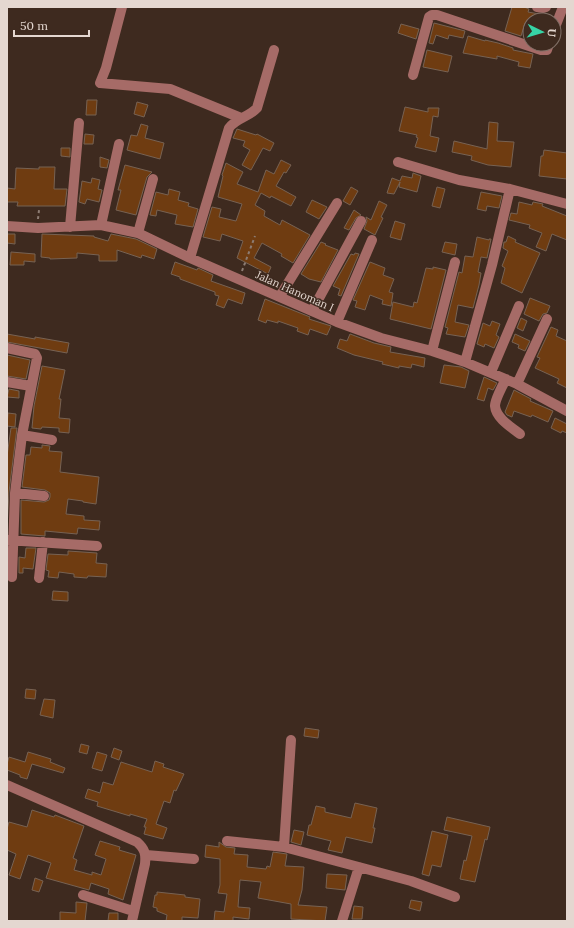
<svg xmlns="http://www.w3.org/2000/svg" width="574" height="928" font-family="Lora,serif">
	<rect width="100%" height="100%" fill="#3e2a1f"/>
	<path fill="#6f3c11" stroke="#776253" d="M512,7H524L529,9L528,12L550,16V20H530V23H525L521,36L505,31Z
		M434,23L465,31L463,38L449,35L448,39L436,35L433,44L429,43Z
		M401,24L419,29L416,39L398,33Z
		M468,36L485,41V40L498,43L513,48V50L533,54L530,68L518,66L519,62L497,56V59L463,53Z
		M427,50L452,56L448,72L423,67Z
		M87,100H97L96,115H86Z
		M137,102L148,105L144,117L134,114Z
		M405,107L428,112V108H439L438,117L433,116L430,136L439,138L436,152L415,147L418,138L416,137L417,135L399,131Z
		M489,122L498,123L497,141L514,142L511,167L488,165L471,160L472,156L452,152L454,141L487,149Z
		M141,124L148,126L145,138L164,143L160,159L127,150L131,135L137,136Z
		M237,129L256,135L257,134L274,143L270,151L263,148L251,170L242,165L250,150L243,146L245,141L233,138Z
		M85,134L94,135L93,144H84Z
		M61,148H70V157L61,156Z
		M544,150L567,153V179L539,176L541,156H543Z
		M100,157L109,160L107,168L100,167Z
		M281,160L291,165L286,173L284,172L276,186L296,197L291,206L271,196L270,198L261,193L255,205L265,211L264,216L280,225L282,220L310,235L293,263L281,256L282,254L262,243L254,258L271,267L268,274L237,258L243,241L222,234L220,241L203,237L212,207L221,209L219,217L236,221L242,204L218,197L223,176L222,175L226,163L243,172L237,184L258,192L266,170L274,174Z
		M125,165L152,172L147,177L136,215L116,210L121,190H118Z
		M39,167H55L54,189H67L65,206H17L18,202H7V188L15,189L16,168L39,169Z
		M413,173L421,176L417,192L399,187L400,182L394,194L387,193L392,178L400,181L402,176L412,178Z
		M92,178L100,180L98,189L102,190L99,202L87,199L85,204L79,202L82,181L91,183Z
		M351,187L358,191L350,205L343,201Z
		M437,187L445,189L440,208L432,206Z
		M169,189L180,192L178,200L189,203L188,206L198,209L193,227L175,224L177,215L157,210L156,216L150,215L156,192L168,195Z
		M481,192L502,196L499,208L487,206L486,211L477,209Z
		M312,200L327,207L319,219L306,212Z
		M379,201L387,205L381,217L383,218L375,235L364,229L367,221L366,217L371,220Z
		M519,202L532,205L533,202L543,204L542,206L567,216V240L552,234L546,251L536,247L542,233L529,228L530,225L509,220L511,213L517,214Z
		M354,210L361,215L356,218L349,230L344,228Z
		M395,221L405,224L401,240L390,237Z
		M7,234H15V244L7,243Z
		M42,234L94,236V237L108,241L111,234L136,239L157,249L154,259L142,255L141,258L117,250V261H99V255L77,253V258L50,259V258L41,257Z
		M508,236L516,240L515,242L540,253L522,293L501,283L505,268L502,266L508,251L503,248L504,242H506Z
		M477,237L489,240V239H491L487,258L481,257L478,272L481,273L479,285L473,308L458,305L455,322L469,325L465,337L446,334L448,328L445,327L459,272L462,273L465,256L473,257Z
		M321,242L326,244L325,245L338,250L321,282L309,279L301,274Z
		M445,242L457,244L455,255L442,252Z
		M11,252L35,254V262L24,261V265H10Z
		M355,253L359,254L341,296L338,295L340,289L333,286L351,254L354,255Z
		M175,262L197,270L198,268L213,275L211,281L245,293L242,304L228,299L224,308L216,305L219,296L215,295V292L180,279V277L171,274Z
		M370,262L385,268L383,275L394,279L389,292L393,293L391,306L382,304L383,300L370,295L365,310L355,307L357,301L353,300Z
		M433,267L446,270L431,329L390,319L393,302L413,307L414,302L417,303L426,268L433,269Z
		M530,298L550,306L547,313L543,314L539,321L524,314Z
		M265,299L310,317L309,319L331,326L327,335L310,329L308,335L297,331L298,328L278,321V323L267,320L266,323L258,320Z
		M521,318L527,321L523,331L517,328Z
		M492,321L500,324L496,335L499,337L494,348L485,344L484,347L477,344L483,323L490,326Z
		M551,327L558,330L556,336L567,341V388L557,383L559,379L535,368L540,358L537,357Z
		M7,334L35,339V337L69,343L67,353L7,342Z
		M350,334L374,343L391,347L390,352L425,358L424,367L412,364L411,368L399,366V368L382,364L383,362L354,355L337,348L340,339L347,341Z
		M515,334L530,341L525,351L518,348L519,345L512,342Z
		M7,355L30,360L26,379L7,376Z
		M444,365L461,367L469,371L465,388L440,383Z
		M42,366L65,370L59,399H61L59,418L70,419L69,433L59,432V428L42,427L41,429L32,428L34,406Z
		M484,377L497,383L493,390L488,388L484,401L477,399Z
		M9,389L19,391V398L7,397Z
		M514,390L531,399L530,401L553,411L548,422L532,415L531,417L514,411L512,417L507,415L505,412Z
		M8,413L16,414L15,427L7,426Z
		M555,418L567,424V433L562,431L561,433L551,428Z
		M11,428H17L9,492L7,528V456Z
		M42,445L50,446L49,451L62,452L60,472L99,477L96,504L83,502V501L68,499L66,514L84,516V520L100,521L99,530L78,528L77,534L45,531V536L21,534V500L44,502L49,500L50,497V493L45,490L22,487L26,455H30L31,447L42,448Z
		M26,548H36L33,569L23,568V573H19V557L25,558Z
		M68,551L97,553L96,563L107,564L106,577L88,576L87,578L74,577V574L59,572L58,578L48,577L49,571L46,570L48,554L68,555Z
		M53,591L68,592V601L52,600Z
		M26,689L36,690L35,699L25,698Z
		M44,699L55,700L53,718L40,715Z
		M305,728L319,730L318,738L304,736Z
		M81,744L89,746L87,754L79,752Z
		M114,748L122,751L119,760L111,757Z
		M28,752L51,759L50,762L65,768L63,773L32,764L27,779L20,777V775L7,770V764L9,757L25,762Z
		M97,752L107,755L102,771L92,768Z
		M155,761L164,764L163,767L184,774L176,791L174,790L170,803L164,801L156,824L167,828L163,839L144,834L146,827H144L147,819L130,814V816L97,806L98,802L85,798L88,789L100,793L103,782L113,785L121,762L152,772Z
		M355,803L377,808L373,828H375L372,843L346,837L342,853L328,850L331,841L307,835L309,825H311L316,806L325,808V812L351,818Z
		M32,810L54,817L55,815L84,826L73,858L77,860L74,870L92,875V872L101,875L106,859L95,855L100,841L120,847L119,850L136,855L123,900L108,894L109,889L91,883L89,890L46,878L51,863L28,855L20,879L9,875L16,854L7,850V829L9,822L27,827Z
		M447,817L490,827L487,840L485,839L475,882L460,879L464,860L466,861L472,836L444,830Z
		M294,830L304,832L301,845L291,842Z
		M432,831L448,835L441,867L432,865L429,876L422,874Z
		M219,842L226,847L235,848L234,854L248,855L247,867L266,869L267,866L270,867L273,852L287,854L285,866L304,867L302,890L298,905L327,907L325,921L291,919V904L258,898L261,882L240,880L238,907L250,908L249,919L233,917V921H214L215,911L224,912L227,894L218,893L220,885V859L205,857L206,845L219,847Z
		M327,874L347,875L345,890L326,888Z
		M35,878L43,881L39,892L32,890Z
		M157,892L185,895V897L200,899L198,918L182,917V921H166L167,915L157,911V908L153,907L155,895H157Z
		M411,900L422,902L420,911L409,908Z
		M76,902L87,903L85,921H60V912L76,913Z
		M354,906L363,907L362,919H352Z
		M109,913H118V921H108Z"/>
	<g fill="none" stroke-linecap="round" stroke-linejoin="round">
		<path stroke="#8d7c73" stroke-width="2" stroke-dasharray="3 3" stroke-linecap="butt" d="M38,219L39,210
			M242,271L255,236"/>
		<path stroke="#a66b67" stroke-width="10" d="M122,7L106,68L100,83L170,89L241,118
			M537,7L543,8L546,7
			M554,30L563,7
			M413,75L429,17L432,15H437L541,50H547L549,44
			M398,162L459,180L510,189L567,204
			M101,225L119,144
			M7,226L38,228L101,225L138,233L190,258L337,322L381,338L432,351L465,362L517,384L567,411
			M70,227L79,123
			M138,233L153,179
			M190,258L229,128C236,118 249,117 257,108L274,50
			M280,296L337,203
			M312,311L361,221
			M337,322L372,240
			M7,348L35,354L37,358L22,435L15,493L12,577
			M432,351L455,262
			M465,362L492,265L510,189
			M491,372L519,306
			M506,379C503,385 495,399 495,406C496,418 511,427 520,434
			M7,382L31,386
			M517,384L547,319
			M22,435L52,440
			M15,493L44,496
			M7,540L97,546
			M39,578L43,542
			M7,785L137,842C145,849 146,854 145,864L132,921
			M227,841L284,847L411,881L455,897
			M284,847L291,740
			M146,855L194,859
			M83,895L133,911
			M342,921L359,867"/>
	</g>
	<g text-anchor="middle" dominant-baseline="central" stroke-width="3" stroke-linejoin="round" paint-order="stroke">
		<g font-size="11" fill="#e4d7d0" stroke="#3e2a1f">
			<text transform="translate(295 291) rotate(24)">Jalan Hanoman I</text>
		</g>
	</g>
	<rect width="574" height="928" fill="none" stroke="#e4d7d0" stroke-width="16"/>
	<g transform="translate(542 32) rotate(95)"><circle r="19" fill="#3e2a1f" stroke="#806f66"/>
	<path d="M0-3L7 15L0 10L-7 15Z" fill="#37d4a6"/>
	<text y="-6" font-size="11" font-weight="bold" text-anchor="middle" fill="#e4d7d0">U</text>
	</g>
	<path d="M14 30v6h75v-6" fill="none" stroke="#e4d7d0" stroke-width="2"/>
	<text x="20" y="30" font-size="12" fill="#e4d7d0" stroke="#3e2a1f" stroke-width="3" paint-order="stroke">50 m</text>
</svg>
